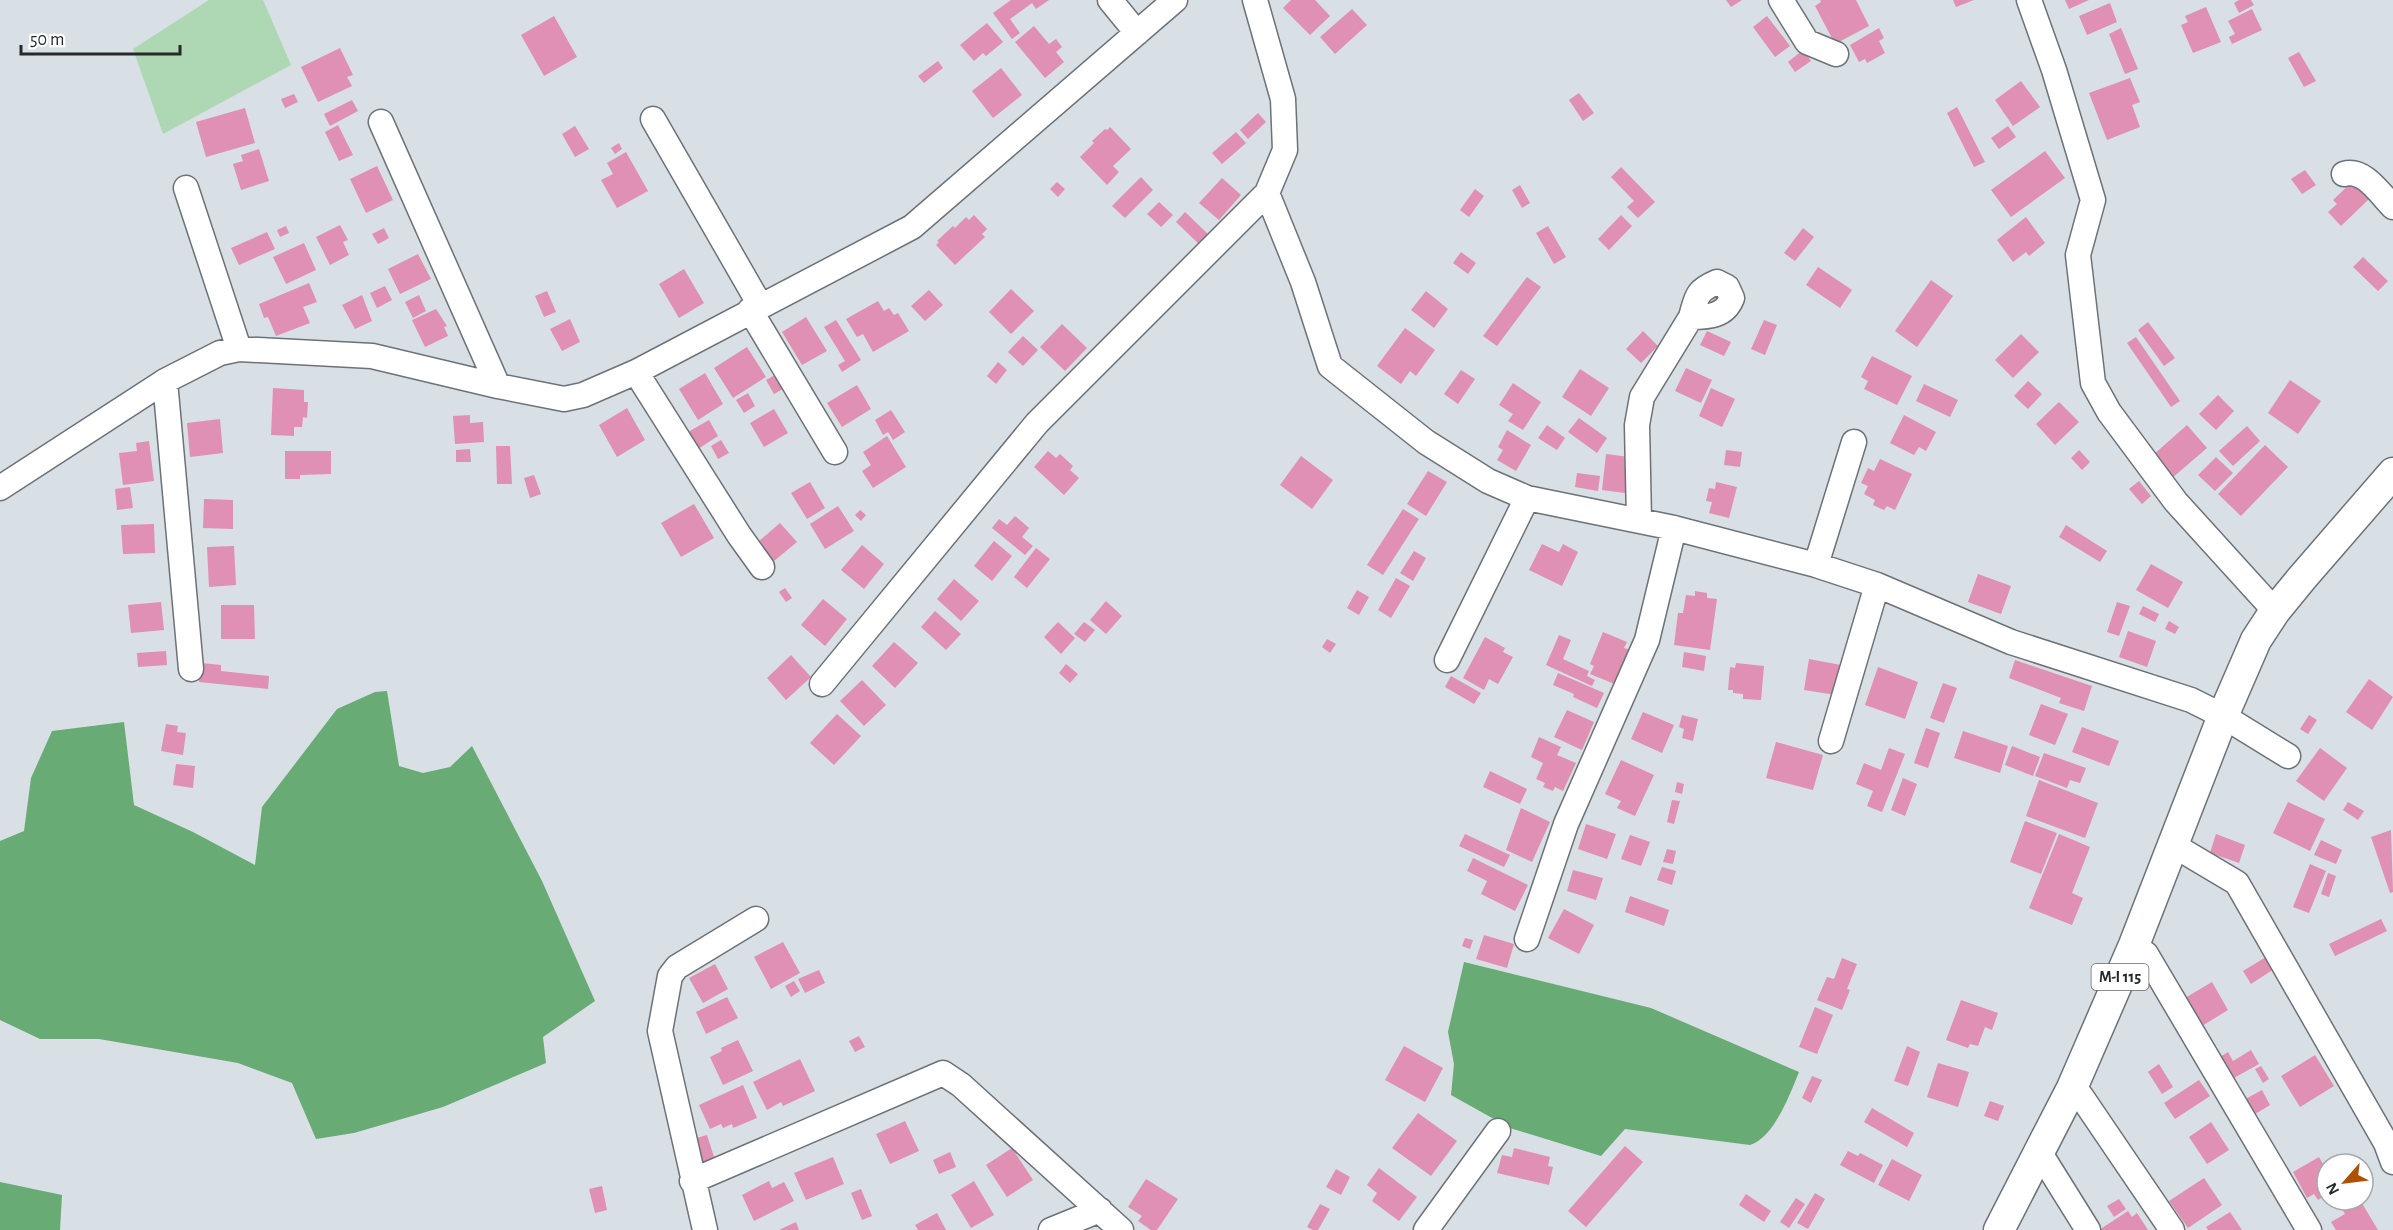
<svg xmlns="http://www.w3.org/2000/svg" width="2393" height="1230" font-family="'Alegreya Sans',sans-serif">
	<rect width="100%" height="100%" fill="#d8dfe5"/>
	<path fill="#aed7b4" d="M209,0H263L291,65L163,134L133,49Z"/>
	<path fill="#68ab75" d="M387,691L399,766L423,773L450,767L472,746L542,881L595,1001L543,1037L546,1063L443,1107L354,1133L316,1139L292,1083L238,1063L99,1039H40L0,1020V841L24,831L31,778L52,731L124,722L134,805L193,832L255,865L262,807L337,709L375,692Z
		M1464,962L1651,1008L1799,1072C1790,1094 1774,1138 1750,1145L1625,1129L1601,1156L1510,1128L1451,1095L1454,1064L1448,1032Z
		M0,1182L62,1195L60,1230H0Z"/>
	<path fill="#df90b3" d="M1011,0H1049L1036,9L1032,3L1010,19L1020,33L1012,39L993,13Z
		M1291,0H1315L1330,16L1310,35L1283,8Z
		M1726,0H1742L1731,7Z
		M1820,0H1856L1869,26L1835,44L1815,6L1821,2Z
		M1953,0H1974L1956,7Z
		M2065,0H2089L2069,9Z
		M2239,0H2251L2254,5L2239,13L2234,3Z
		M2110,3L2117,22L2087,35L2079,16Z
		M2206,7L2221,42L2193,53L2181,25L2188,22L2185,16Z
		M1352,9L1367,25L1335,54L1320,37Z
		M2252,9L2262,30L2232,44L2229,37L2235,34L2228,21Z
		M554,16L577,57L544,76L521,35Z
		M1767,16L1790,46L1775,57L1753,27Z
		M987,23L1003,42L986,56L983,53L974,61L960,45Z
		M1034,26L1049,44L1056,39L1062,47L1056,52L1064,62L1045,78L1015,42Z
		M1879,28L1884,38L1879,41L1885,53L1867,63L1865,59L1859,62L1850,45Z
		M2121,28L2138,69L2125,74L2109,34Z
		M340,48L353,75L347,77L352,86L318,102L301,67Z
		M1803,50L1811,61L1795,72L1788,62Z
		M2299,52L2316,81L2304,87L2288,58Z
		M938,61L943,68L924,83L918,76Z
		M1001,68L1022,95L993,118L972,91Z
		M2130,78L2140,102L2132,105L2140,127L2107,140L2089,93Z
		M2021,81L2040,107L2013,126L1995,100Z
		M1579,93L1594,113L1583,121L1569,100Z
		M294,94L298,102L285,108L281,99Z
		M352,100L358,111L330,126L324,114Z
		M1957,107L1985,162L1974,167L1947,113Z
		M245,108L255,143L206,157L196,122Z
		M1258,113L1266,122L1248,139L1240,130Z
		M338,125L353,155L339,161L325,132Z
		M575,126L589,149L575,157L562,134Z
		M2008,126L2016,137L1999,149L1991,138Z
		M1110,127L1131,149L1113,166L1119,172L1107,185L1080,157L1094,143L1092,141L1105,129L1107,130Z
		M1236,132L1246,143L1222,164L1212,153Z
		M619,143L622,149L615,154L611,148Z
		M259,149L269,181L241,190L233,164L243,161L241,155Z
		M2045,151L2065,178L2011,217L1991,190Z
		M626,152L648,191L617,208L601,180L613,174L607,163Z
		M377,166L393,200L366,213L350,179Z
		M1621,167L1655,202L1638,218L1627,207L1634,201L1611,177Z
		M2305,170L2316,185L2302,194L2291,179Z
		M1141,177L1153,190L1125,218L1112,206Z
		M1222,178L1241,195L1219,220L1199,203Z
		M1057,182L1065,189L1058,197L1050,189Z
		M2352,182L2369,199L2341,226L2328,212L2337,204L2333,200Z
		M1520,185L1530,203L1522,208L1512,190Z
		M1475,189L1484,196L1469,217L1460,210Z
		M1159,202L1173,215L1161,227L1147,214Z
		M1185,212L1210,236L1201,246L1176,222Z
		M974,215L987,229L982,234L985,237L955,265L936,245L939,242L937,241L953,226L955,228L966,217L969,220Z
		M1621,215L1632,226L1609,250L1598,239Z
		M2026,217L2045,243L2029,256L2026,252L2013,262L1997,240Z
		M340,225L348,240L343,242L349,255L330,265L316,237Z
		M286,226L289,233L280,237L277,230Z
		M1548,226L1566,257L1554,264L1536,233Z
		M384,228L389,238L378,244L372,234Z
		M1803,228L1814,237L1795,261L1784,253Z
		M267,232L275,249L239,265L231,248Z
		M304,243L316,270L286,284L273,257Z
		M1461,252L1476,263L1468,274L1453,263Z
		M418,254L431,279L400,294L388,269Z
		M2363,257L2388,281L2378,291L2353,267Z
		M1818,267L1852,290L1840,308L1806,285Z
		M684,269L704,303L679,318L659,284Z
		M1527,277L1541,287L1497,346L1483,336Z
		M1931,280L1953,296L1917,347L1895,331Z
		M309,283L317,302L303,307L310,323L276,336L268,317L264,318L259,304Z
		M385,286L392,300L377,308L370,293Z
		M1011,289L1034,311L1011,334L989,312Z
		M929,290L943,305L925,321L911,306Z
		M547,291L556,312L544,317L535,296Z
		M1426,291L1448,309L1434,328L1411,310Z
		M362,295L372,321L355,329L342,305Z
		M419,295L426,311L413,318L405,302Z
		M878,301L884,311L889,308L894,315L898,313L909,331L873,352L863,334L857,337L846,319Z
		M436,309L447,326L444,327L448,336L425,347L412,320Z
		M806,317L827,351L802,365L782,332Z
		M570,319L580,342L562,351L550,329Z
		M836,320L861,360L842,372L838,365L845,361L824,327Z
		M1764,320L1777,325L1765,355L1751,349Z
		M2148,322L2175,358L2164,366L2138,330Z
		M1062,324L1087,348L1065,371L1040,347Z
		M1405,328L1435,350L1416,376L1410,371L1401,384L1377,366Z
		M1643,331L1658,346L1641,363L1626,349Z
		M1707,331L1731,342L1724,356L1700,345Z
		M2021,334L2039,352L2013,378L1995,360Z
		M1023,336L1038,350L1023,366L1008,352Z
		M2136,337L2180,401L2171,407L2127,343Z
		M747,347L766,377L733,398L714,368Z
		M1872,356L1912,376L1897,405L1864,389L1868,381L1861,377Z
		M998,362L1007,370L996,384L987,376Z
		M1686,368L1712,380L1701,403L1675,391Z
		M1580,369L1609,388L1591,416L1562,397Z
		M1461,370L1475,379L1458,404L1444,394Z
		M705,373L723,404L698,420L679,389Z
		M775,375L783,389L774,394L766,380Z
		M2290,380L2321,401L2298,434L2268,413Z
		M2028,381L2042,394L2028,409L2014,396Z
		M1513,383L1541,402L1523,430L1508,421L1513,414L1499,405Z
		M1924,384L1958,400L1950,417L1916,401Z
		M857,385L871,409L842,427L827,403Z
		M273,388L304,390V402H308L307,418L303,417L302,427H294V436L271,435Z
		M1711,388L1735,399L1722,427L1699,416Z
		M748,393L755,406L744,413L736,400Z
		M2218,395L2234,411L2216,430L2199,414Z
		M2059,402L2079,422L2055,445L2036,424Z
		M627,408L645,440L617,457L599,425Z
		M774,409L788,433L764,447L750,423Z
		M891,410L905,432L893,440L888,432L883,435L875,420Z
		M470,415V423L483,422L484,442L455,444L453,416Z
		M1904,415L1936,432L1926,451L1919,447L1914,455L1890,443Z
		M1579,418L1607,438L1597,453L1568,432Z
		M220,419L223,453L190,457L187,423Z
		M709,420L718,436L698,449L688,432Z
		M1547,425L1565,438L1557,450L1538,438Z
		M2187,425L2207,448L2171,479L2152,456Z
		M2247,426L2260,441L2233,466L2219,451Z
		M1507,430L1531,445L1516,471L1497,460L1503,450L1498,447Z
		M887,436L906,467L873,488L862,471L871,465L863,452Z
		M721,440L729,453L718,459L711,446Z
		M149,441L154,481L123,485L119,453L137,451L136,443Z
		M2265,445L2288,467L2241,516L2218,494Z
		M496,446H510L512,484H497Z
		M470,449L471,462H456V450Z
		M1726,450L1742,452L1740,467L1724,465Z
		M2079,450L2090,462L2082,470L2071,458Z
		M285,451H331V474L300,475V479H285Z
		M1048,451L1056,458L1060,454L1073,466L1070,470L1079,478L1064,495L1034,467Z
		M1606,454L1630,457L1625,493L1602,490Z
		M1301,456L1333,480L1312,509L1280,485Z
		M2216,457L2233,473L2215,491L2198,475Z
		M1880,459L1912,474L1895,510L1887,506L1884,510L1873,505L1875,500L1864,494L1868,486L1861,483L1868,468L1874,471Z
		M1428,471L1447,482L1426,516L1407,504Z
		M1577,473L1600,476L1598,491L1575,487Z
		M534,475L541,494L530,498L524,478Z
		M2139,481L2151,496L2142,504L2129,489Z
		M810,482L825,508L807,519L791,493Z
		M1716,482L1737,487L1729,518L1709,513L1712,502L1706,501L1709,488L1715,489Z
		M130,487L133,508L117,510L115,489Z
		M204,499L233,500V529L203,528Z
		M694,504L714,538L681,557L661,523Z
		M838,506L854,531L825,549L810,524Z
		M1403,509L1419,519L1383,575L1367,565Z
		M860,510L866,515L861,521L855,515Z
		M1015,516L1029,528L1022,537L1033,546L1025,555L992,528L999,519L1007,525Z
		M780,523L797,542L768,566L752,547Z
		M154,524L155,553L123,554L121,525Z
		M2066,525L2107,551L2100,562L2059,537Z
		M994,541L1012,556L992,581L974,566Z
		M1542,544L1559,552L1563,544L1578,552L1562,586L1529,570Z
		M862,545L884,564L864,589L841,570Z
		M234,546L236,585L209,587L207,547Z
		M1036,548L1050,559L1027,588L1014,577Z
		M1414,551L1426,558L1413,581L1400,573Z
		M2151,564L2183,582L2168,608L2136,590Z
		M1978,574L2011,586L2001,614L1968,602Z
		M1396,578L1410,586L1391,618L1378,610Z
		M954,579L979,601L961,621L937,599Z
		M785,588L792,598L786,602L779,592Z
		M1357,590L1369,597L1359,615L1347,608Z
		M1695,591L1707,593V598L1717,599L1710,650L1674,645L1678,613H1683L1686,595L1695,596Z
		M823,599L847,619L825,646L801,625Z
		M1106,601L1122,616L1106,634L1090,620Z
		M161,602L164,630L131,633L128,605Z
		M2117,602L2130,606L2119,636L2107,632Z
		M221,605H254L255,639H221Z
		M2143,606L2159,614L2155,622L2139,614Z
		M935,611L961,634L946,650L921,627Z
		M2169,621L2179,627L2175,634L2165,629Z
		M1058,622L1075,638L1061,654L1044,637Z
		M1084,622L1095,630L1085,642L1074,634Z
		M2128,631L2156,641L2147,667L2119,657Z
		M1603,632L1627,642L1624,648L1631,650L1617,685L1590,674L1594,666L1590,664Z
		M1559,635L1571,640L1563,659L1589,671L1587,676L1595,680L1592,686L1546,665Z
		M1485,637L1505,648L1503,652L1513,657L1498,684L1489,679L1484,690L1463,678Z
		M1327,639L1336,644L1330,653L1322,647Z
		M894,642L918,663L895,688L872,666Z
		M166,651L167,665L138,667L137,653Z
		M1684,652L1706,656L1704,671L1682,667Z
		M791,655L811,677L786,700L767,678Z
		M1809,659L1841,665L1836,695L1804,690Z
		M2015,660L2092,686L2084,711L2059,703L2061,698L2009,678Z
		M201,663L221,665V671L269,676L268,689L199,682Z
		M1736,663L1764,666L1761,700L1743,699V694L1733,693V690H1728L1730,667L1735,668Z
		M1066,664L1078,674L1070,683L1059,673Z
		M1878,667L1918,682L1905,719L1865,705Z
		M1558,673L1604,693L1597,708L1573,697L1574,694L1553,685Z
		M1451,676L1481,693L1474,704L1445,687Z
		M2369,679L2393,697L2372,730L2346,712Z
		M862,680L886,705L864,726L840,701Z
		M1943,683L1957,688L1944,723L1930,718Z
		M2041,704L2068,714L2055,745L2029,735Z
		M1567,710L1594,722L1582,750L1554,737Z
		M1643,712L1674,725L1662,753L1631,739Z
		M837,714L861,736L834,765L810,743Z
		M1682,715L1698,719L1693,741L1682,738L1684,729L1679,727Z
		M2309,715L2317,720L2308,734L2300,729Z
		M166,724L178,726L177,732L186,733L183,755L161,751Z
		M2082,727L2119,741L2109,766L2072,752Z
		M1926,728L1940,733L1928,768L1914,763Z
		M1963,731L2008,746L2000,773L1954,758Z
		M1539,737L1561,747L1557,755L1576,763L1563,791L1555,787L1553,791L1543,787L1545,783L1536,779L1543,763L1531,757Z
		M1776,742L1823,755L1813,790L1766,778Z
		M2012,746L2040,757L2033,776L2005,765Z
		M1889,748L1905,754L1882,812L1867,806L1873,791L1856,784L1864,763L1881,770Z
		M2320,748L2347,768L2324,801L2296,781Z
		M2044,753L2086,768L2080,783L2070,780L2067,788L2035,776Z
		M1621,760L1654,775L1635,816L1617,808L1621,801L1605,794Z
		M176,764L195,766L193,788L173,785Z
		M1490,771L1527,789L1520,804L1483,787Z
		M1903,778L1917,784L1905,816L1891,810Z
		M2039,780L2098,803L2085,838L2026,816Z
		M1677,782L1684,784L1682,794L1675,792Z
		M1672,800L1680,801L1674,824L1667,822Z
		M2288,802L2325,819L2310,851L2273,833Z
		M2348,802L2364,811L2358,820L2343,810Z
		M1521,808L1550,822L1532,862L1506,850Z
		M2025,821L2057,833L2041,874L2010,862Z
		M1586,824L1616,834L1607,859L1578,849Z
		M2391,830L2393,892L2390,893L2371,837Z
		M1465,834L1510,855L1504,867L1459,846Z
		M2059,834L2090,847L2072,893L2083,898L2072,925L2029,908Z
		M2216,834L2245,845L2239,863L2210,853Z
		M1630,835L1650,842L1641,866L1621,859Z
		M2321,840L2342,850L2336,864L2314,855Z
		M1667,849L1676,851L1673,864L1663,862Z
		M1473,858L1528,885L1515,911L1481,894L1487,881L1467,871Z
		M2310,864L2326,871L2309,913L2293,907Z
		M1662,867L1676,871L1672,885L1657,880Z
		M1573,870L1603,878L1596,900L1567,891Z
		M2328,873L2336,876L2329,897L2321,894Z
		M1630,896L1669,910L1664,926L1625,912Z
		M1564,909L1594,925L1579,954L1548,938Z
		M2381,919L2387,931L2335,956L2329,944Z
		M1484,935L1514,944L1507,968L1476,959Z
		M1465,938L1473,940L1470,949L1462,946Z
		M783,942L800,973L771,989L754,957Z
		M2266,957L2274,969L2251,984L2243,971Z
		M1842,958L1857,964L1847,989L1850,990L1842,1010L1817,1000L1827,977L1834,979Z
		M715,964L728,989L703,1003L689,978Z
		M819,970L825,983L805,993L798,979Z
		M794,981L800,991L791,997L785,986Z
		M2212,982L2228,1010L2202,1026L2185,998Z
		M727,997L738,1018L706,1034L696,1012Z
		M1961,1000L1998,1013L1992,1030L1985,1027L1978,1046L1970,1044L1968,1048L1946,1040Z
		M1815,1007L1833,1015L1817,1054L1799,1047Z
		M859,1036L865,1047L855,1052L849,1041Z
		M738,1040L753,1071L723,1085L710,1057L722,1051L721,1048Z
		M1404,1046L1443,1068L1425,1102L1385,1080Z
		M1907,1046L1920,1052L1908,1086L1894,1081Z
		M2251,1050L2259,1064L2232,1079L2213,1061L2228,1052L2233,1061Z
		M2315,1055L2334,1086L2300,1107L2281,1076Z
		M800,1059L815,1091L783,1106L781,1102L767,1110L753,1082Z
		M1938,1063L1969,1072L1958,1107L1927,1097Z
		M2159,1064L2173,1087L2162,1094L2148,1072Z
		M2261,1066L2269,1079L2263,1083L2255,1069Z
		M1812,1076L1822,1080L1811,1103L1802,1098Z
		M2199,1080L2210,1096L2175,1119L2164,1103Z
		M743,1085L757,1118L733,1128L732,1124L723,1128L721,1124L710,1129L699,1105Z
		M2262,1090L2270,1105L2247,1119L2238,1103Z
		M1990,1101L2004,1106L1998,1121L1984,1116Z
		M1872,1108L1914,1133L1907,1147L1864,1122Z
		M1418,1113L1457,1141L1431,1176L1392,1148Z
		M905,1121L919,1151L890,1164L876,1134Z
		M2211,1122L2229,1150L2207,1164L2189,1137Z
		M707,1135L715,1160L701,1165L693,1139Z
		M1625,1146L1643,1162L1586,1227L1568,1211Z
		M1012,1148L1033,1180L1007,1197L986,1165Z
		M1514,1148L1550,1157L1548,1166L1553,1167L1549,1185L1497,1173L1502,1155L1512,1157Z
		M1848,1151L1858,1156L1860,1153L1883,1165L1874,1183L1840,1165Z
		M950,1152L956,1167L939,1174L933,1160Z
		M833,1157L844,1184L806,1200L794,1173Z
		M2319,1157L2327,1171V1194L2318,1200L2314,1194L2307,1198L2293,1172Z
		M1892,1159L1922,1175L1909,1201L1878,1185Z
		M1379,1168L1417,1197L1399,1221L1372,1201L1377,1193L1367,1185Z
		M1336,1169L1350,1177L1341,1195L1326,1187Z
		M2204,1178L2222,1205L2188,1228L2169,1201Z
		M1146,1179L1178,1199L1157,1230H1151L1138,1221L1142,1216L1128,1207Z
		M769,1181L772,1188L784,1182L794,1201L754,1221L742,1195Z
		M974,1181L994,1215L971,1228L951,1195Z
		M602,1186L607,1210L595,1213L589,1189Z
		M861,1189L872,1216L862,1220L851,1193Z
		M1815,1193L1825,1199L1808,1229L1797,1223Z
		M1746,1194L1771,1211L1764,1222L1739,1205Z
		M1796,1198L1805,1204L1789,1228L1780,1222Z
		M2119,1199L2126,1209L2114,1217L2107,1206Z
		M2360,1200L2378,1230H2336L2331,1222L2345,1214L2343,1211Z
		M1320,1204L1330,1209L1318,1230H1313L1307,1227Z
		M2128,1211L2132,1217L2137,1213L2148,1230H2099Z
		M2230,1212L2242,1230H2208L2206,1227Z
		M937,1213L946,1230H918L915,1225Z
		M796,1222L799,1230H779Z"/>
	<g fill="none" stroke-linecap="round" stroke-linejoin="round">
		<defs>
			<path id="minor" d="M1110,0L1137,33
				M1255,0L1283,99L1285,150L1267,193L1303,282L1330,366L1426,442L1488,481L1527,498L1674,528L1816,565L1877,585L2011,642L2191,700L2223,716L2288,756
				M1781,0L1807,42L1836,54
				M2029,0L2054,70L2093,200L2078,255L2093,383L2109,412L2176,502L2275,611
				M653,119L760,305
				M381,122L498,386
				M2344,174C2364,168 2380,194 2393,207
				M186,188L239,349
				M1717,282L1727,287L1732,298C1725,316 1709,317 1691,317C1697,296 1696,291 1717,282Z
				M750,310L835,452
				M636,372L739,535L762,567
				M165,381L191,669
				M0,488L165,381L220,353L239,349L372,356L498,386L564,399L583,395L636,372L912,227L1175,0
				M1639,520L1637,425L1642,397L1691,317
				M1816,565L1854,442
				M1447,660L1527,498
				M822,684L1037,423L1267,193
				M1831,741L1877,585
				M2173,845L2237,883L2386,1143L2393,1162
				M1527,939L1566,824L1647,640L1674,528
				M2134,945L2146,954L2309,1230
				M2072,1088L2081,1096L2172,1230
				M2040,1153L2088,1230
				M692,1181L943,1073L961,1085L1121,1230
				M705,1230L660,1031L670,976L677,967L756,919
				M1051,1230L1100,1210
				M1426,1230L1498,1131"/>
			<path id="major" d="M1999,1230L2072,1088L2134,945L2223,716L2256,640L2275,611L2302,578L2393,473"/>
		</defs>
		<use href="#minor" stroke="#6c7277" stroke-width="27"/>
		<use href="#major" stroke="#6c7277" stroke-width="33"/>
		<use href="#minor" stroke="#fff" stroke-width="24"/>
		<use href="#major" stroke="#fff" stroke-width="30"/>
	</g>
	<g text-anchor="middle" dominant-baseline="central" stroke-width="5" stroke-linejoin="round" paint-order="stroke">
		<rect fill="#fff" stroke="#67686b" stroke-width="1.5" x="2091.5" y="964" width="57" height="26" rx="4.5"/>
		<g font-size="16" font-weight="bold" fill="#26282b">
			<text x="2120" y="977">M-I 115</text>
		</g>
	</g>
	<g transform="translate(2345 1182) rotate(242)"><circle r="28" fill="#ffffff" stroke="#a8a9aa" stroke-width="1.5"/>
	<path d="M0-4.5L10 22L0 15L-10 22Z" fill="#af5003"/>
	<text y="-9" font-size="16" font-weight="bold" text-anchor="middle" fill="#26282b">N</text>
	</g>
	<path d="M21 45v9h159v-9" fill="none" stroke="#26282b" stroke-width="3"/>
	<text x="30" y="45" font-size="18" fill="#26282b" stroke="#ffffff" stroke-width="4.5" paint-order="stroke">50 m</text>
</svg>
